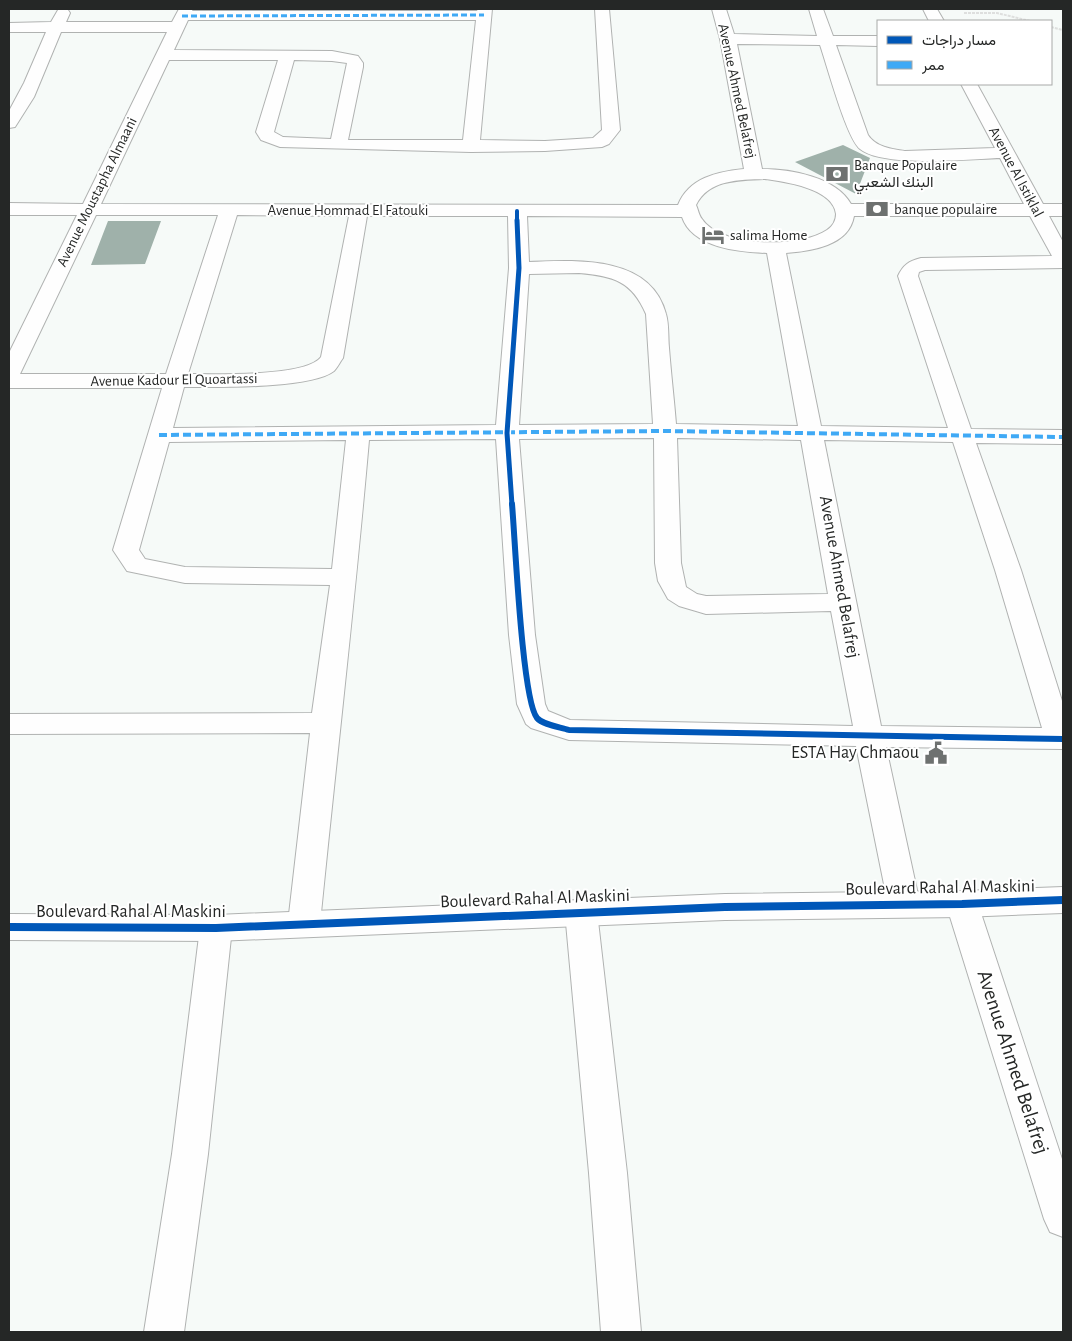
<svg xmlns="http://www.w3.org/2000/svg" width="1072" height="1341" font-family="'Alegreya Sans',Vazirmatn,sans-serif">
	<rect width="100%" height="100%" fill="#f6faf8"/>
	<path fill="#9fb1aa" d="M843,145L870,158L856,194L795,162Z
		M108,221H161L145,264L91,265Z"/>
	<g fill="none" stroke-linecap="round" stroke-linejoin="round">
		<defs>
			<path id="street" d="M62,9L68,10L70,13L66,22H172L179,9H193L192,11H477L478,9H492L480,140L545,141L593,138L602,130L595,9H609L620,130L609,144L602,147L545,151L471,152L280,147L261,140L256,132L278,60H169L101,204L678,205C689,178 716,172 744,169L720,39L712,9H726L734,34L817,36L809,9H823L833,36H878V46L836,45L868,135C876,147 891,149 905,151L995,148L961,84H977L1043,204H1063V216H1049L1063,242V268L925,270L919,272L918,276L971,429L1063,430V444L976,443L1021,570L1063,704V749L886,747L920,904L915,913L904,917L893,913L888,904L856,746L569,740L531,728L526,724L517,704L509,635L496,439L369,440C355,601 336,762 320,923L315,932L304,936L293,932L288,923L310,733L9,734V714L312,713L330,585L185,583L127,571L113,550L162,388H9V353L77,215H9V203L83,204L167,32H61L34,97L15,127L9,128V111L24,83L46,32H9V23L51,22L58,10ZM188,20H476L463,140H348L363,67V63L358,56L332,51L174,50ZM737,44L820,45C827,65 846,137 860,149C884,168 968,159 1000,158L1024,204H851C836,177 791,169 762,169ZM294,60L332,61L347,63L331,139L283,137L274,132ZM765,179C785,182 833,188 836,214C836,220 833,226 827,230C801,248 721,248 702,219C699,216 698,209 696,205C709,179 740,180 765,179ZM96,215H218L166,374H20ZM237,215L349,216L321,357C306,377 215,374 188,374ZM367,216H508L509,268L496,425L173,428L184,387C216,387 311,389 334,371C337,368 340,362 343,358ZM527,216L682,217C692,248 740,252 767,253L798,426L676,424C674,399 671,374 669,348C668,337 669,324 666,314C651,255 576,260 529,262ZM854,216H1030L1052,256L921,258C909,261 903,265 898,276L948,428L821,426L786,253C811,251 849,246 854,216ZM579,273C613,276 632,281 646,314L653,424L519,425L529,274ZM654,438L655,563L658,581L668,599L679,606L696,611L706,614L831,611L853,726L570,720L548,711L545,704L535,635L519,439ZM677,438L801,440L828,594L706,596L697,594L686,587L681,563ZM346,440L332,569L185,567L145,559L139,550L169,442ZM824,440L953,442L995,570L1042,728L881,726Z
				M923,9H937L944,21H929Z
				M962,891L973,895L978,904L1063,1162V1237L1050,1232L1044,1219L946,904L951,895Z
				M581,899L592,903L597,912L627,1173L641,1332H601L589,1173L565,912L570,903Z
				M216,915L227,919L232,928L208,1154L184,1332H144L172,1154L200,928L205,919Z"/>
			<path id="secondary" d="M1063,887V913L962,917L725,920L216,941L9,940V914L216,915L725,894L962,891Z"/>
		</defs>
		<use href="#street" stroke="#b0b2b1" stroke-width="2"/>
		<use href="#secondary" stroke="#b0b2b1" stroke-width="2"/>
		<path stroke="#dedfde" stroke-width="2" stroke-dasharray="3 1" stroke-linecap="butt" d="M964,13H997L1030,21
			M1051,27L1063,30"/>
		<use href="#street" fill="#fefefe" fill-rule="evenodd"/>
		<use href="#secondary" fill="#fefefe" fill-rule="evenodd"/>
		<path stroke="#3fa9f5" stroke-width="3" stroke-dasharray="6 3" stroke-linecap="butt" d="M182,16L484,15"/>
		<path stroke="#3fa9f5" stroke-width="4" stroke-dasharray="8 4" stroke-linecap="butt" d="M159,435L665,431L1063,437"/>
		<defs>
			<path id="cycleway-far3" d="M517,211V221"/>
			<path id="cycleway-far2" d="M512,505L507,433L519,268L517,220"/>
			<path id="cycleway-far1" d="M512,504C515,537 522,700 537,718C543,725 560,727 569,730L1063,739"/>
			<path id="cycleway" d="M9,927L216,928L725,907L962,904L1063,900"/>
		</defs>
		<use href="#cycleway-far3" stroke="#fff" stroke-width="5.5"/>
		<use href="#cycleway-far2" stroke="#fff" stroke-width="8"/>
		<use href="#cycleway-far1" stroke="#fff" stroke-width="9"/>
		<use href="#cycleway" stroke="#fff" stroke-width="11"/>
		<use href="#cycleway-far3" stroke="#0057b8" stroke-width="4"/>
		<use href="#cycleway-far2" stroke="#0057b8" stroke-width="5"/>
		<use href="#cycleway-far1" stroke="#0057b8" stroke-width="6"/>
		<use href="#cycleway" stroke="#0057b8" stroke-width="8"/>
	</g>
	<defs>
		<symbol id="bank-bare" viewBox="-9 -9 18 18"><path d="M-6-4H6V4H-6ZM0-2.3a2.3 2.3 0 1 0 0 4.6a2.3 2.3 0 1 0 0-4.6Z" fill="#6e7170" stroke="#fff" stroke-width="2.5" paint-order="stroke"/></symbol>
		<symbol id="hotel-bare" viewBox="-9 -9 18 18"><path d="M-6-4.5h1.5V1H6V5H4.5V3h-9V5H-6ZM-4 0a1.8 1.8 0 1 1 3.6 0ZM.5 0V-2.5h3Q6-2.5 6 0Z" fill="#6e7170" stroke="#fff" stroke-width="2.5" paint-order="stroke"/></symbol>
		<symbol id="civic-bare" viewBox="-9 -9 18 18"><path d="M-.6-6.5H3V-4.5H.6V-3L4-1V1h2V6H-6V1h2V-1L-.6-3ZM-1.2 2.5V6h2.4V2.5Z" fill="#6e7170" stroke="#fff" stroke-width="2.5" paint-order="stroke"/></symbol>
	</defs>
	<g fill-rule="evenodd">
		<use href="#bank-bare" x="821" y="158" width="32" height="32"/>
		<use href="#bank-bare" x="861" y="193" width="32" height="32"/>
		<use href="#hotel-bare" x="697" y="219" width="32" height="32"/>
		<use href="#civic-bare" x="920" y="737" width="32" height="32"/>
	</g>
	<g text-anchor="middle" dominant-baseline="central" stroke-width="4" stroke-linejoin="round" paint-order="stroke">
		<g font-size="15" fill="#252726" stroke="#fff">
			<text transform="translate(737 91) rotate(78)">Avenue Ahmed Belafrej</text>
			<text transform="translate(1016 172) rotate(62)">Avenue Al Istiklal</text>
			<text transform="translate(97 192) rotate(-64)">Avenue Moustapha Almaani</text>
			<text x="348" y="210">Avenue Hommad El Fatouki</text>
			<text transform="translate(174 380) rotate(-1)">Avenue Kadour El Quoartassi</text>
		</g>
		<g font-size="15" fill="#252726" stroke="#fff" text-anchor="start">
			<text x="854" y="165">Banque Populaire<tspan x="854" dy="17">البنك الشعبي</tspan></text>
			<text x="894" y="209">banque populaire</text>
			<text x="730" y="235">salima Home</text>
		</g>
		<g font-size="18" fill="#252726" stroke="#fff">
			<text transform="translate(839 577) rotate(80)">Avenue Ahmed Belafrej</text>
			<text transform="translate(940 888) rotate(-1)">Boulevard Rahal Al Maskini</text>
			<text transform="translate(535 899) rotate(-2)">Boulevard Rahal Al Maskini</text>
			<text x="131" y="912">Boulevard Rahal Al Maskini</text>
		</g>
		<g font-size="18" fill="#252726" stroke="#fff" text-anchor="end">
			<text x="919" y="753">ESTA Hay Chmaou</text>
		</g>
		<g font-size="21" fill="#252726" stroke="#fff">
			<text transform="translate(1013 1062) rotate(72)">Avenue Ahmed Belafrej</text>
		</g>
	</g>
	<rect width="1072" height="1341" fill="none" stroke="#252726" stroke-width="20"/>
	<rect x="877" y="20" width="175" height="65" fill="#ffffff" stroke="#a8a9a8"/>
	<rect x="887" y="36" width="25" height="8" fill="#0057b8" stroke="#a8a9a8"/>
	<text x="922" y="45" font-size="15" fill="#252726">مسار دراجات</text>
	<rect x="887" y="61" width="25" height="8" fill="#3fa9f5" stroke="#a8a9a8"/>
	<text x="922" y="70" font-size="15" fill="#252726">ممر</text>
</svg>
